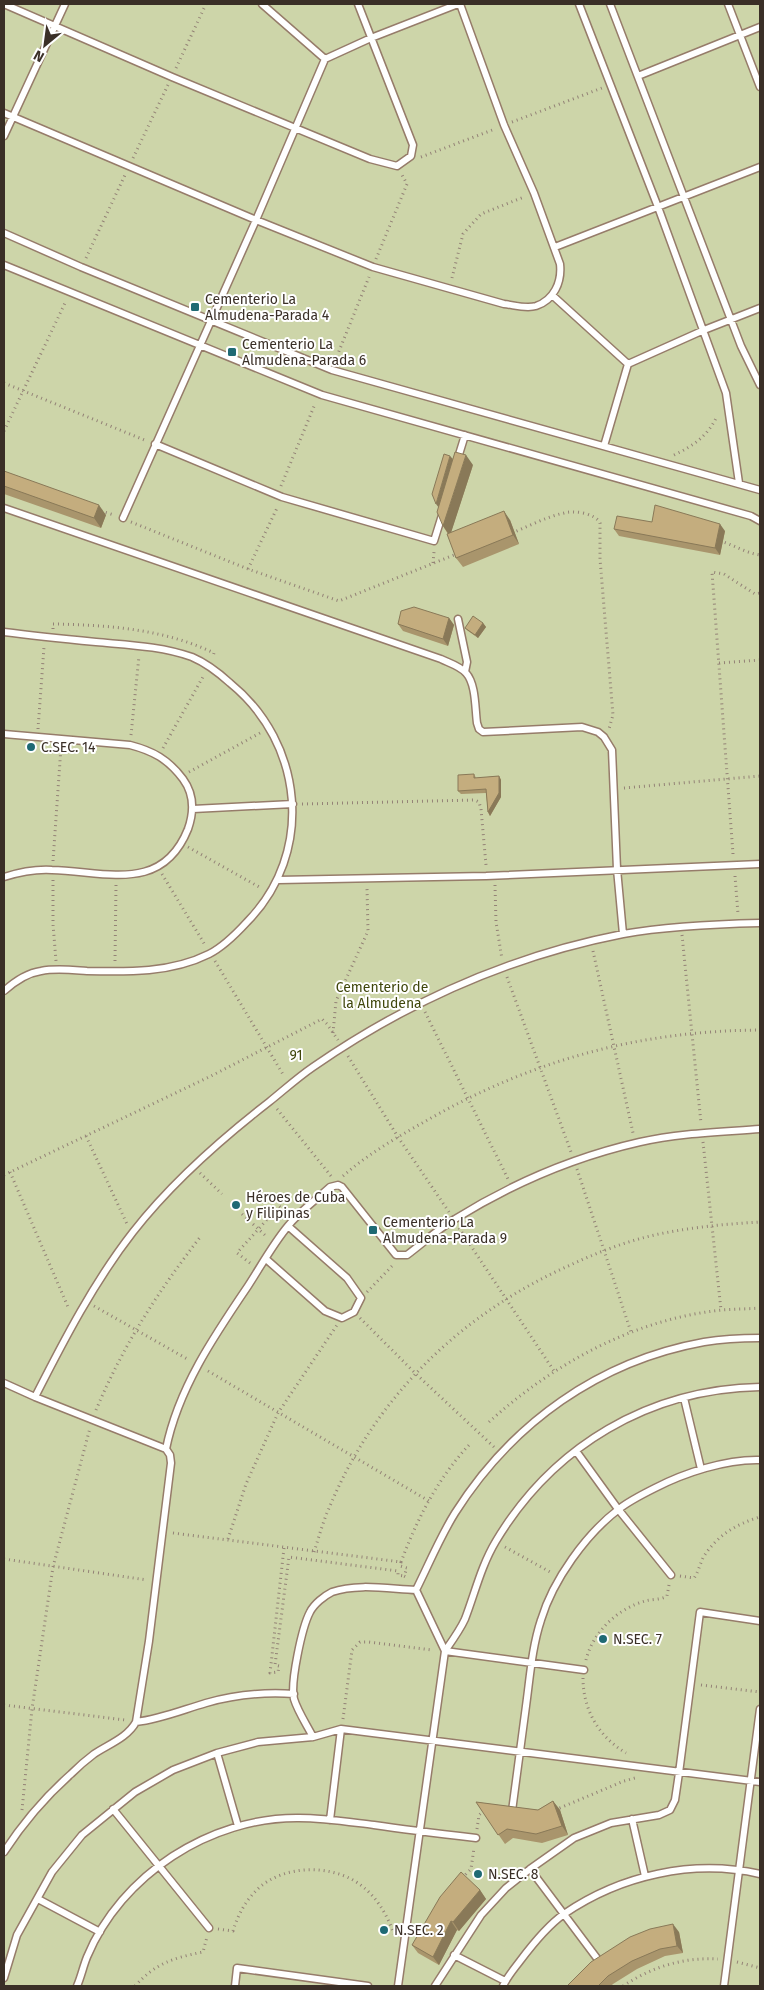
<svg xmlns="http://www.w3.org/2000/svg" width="764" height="1990" font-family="'Fira Sans',sans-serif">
	<rect width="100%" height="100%" fill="#ffe7d7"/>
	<path fill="#cdd5a9" d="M4,4H760V1986H4Z"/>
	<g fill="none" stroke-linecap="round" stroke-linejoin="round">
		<defs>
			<path id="lane" d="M4,4L172,77L370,159L397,166L411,156L413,145L358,4
				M262,4L325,59L371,38L458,4
				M579,4L658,207L726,393L739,483
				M610,4L741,346L760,385
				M728,4L760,87
				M638,76L760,27
				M4,113L256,220L373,267L504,304C514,305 526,309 536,306C554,300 562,282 560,264L534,193L504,125L460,4
				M4,136L65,4
				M4,233L81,267L332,370L760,490
				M555,247L760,167
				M4,265L322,395L751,516L760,521
				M552,295L628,364L604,446
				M628,364L704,330L760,308
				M155,444L282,497L434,541L443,512
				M457,461L465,435
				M4,508L441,659C449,663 460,666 466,673C476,684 475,708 477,723L479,729L483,732L582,727L598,732L604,737L612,750L617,869L623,934
				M123,518L256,220L325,59
				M458,619L467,662L465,672
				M4,632C35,636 65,639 96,642C128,645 161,646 192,657C206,663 219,673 230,683C304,743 315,853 247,922C236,934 223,947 209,954C171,973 128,972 87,971C72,970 56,968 41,971C27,973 14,982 4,991
				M4,734L130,745C153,751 168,759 183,779C194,794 194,812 188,829C162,894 105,871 52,870C36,869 20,872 4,877
				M193,809L293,804
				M278,880L486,876L760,864
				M266,1259L325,1311L342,1318L354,1312L361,1298L347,1278L288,1226
				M4,1383L35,1397L166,1449
				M35,1397C64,1340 94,1282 133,1232C172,1182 220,1140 269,1102C284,1090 297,1078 313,1067C407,1002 510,956 623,934C668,926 715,924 760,923
				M684,1398L701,1469
				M576,1451L618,1509L671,1575
				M416,1590C429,1564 440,1537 455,1513C512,1423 599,1361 704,1342C722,1339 742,1338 760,1338
				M416,1590L445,1651
				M445,1651L584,1670
				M136,1722C161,1719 182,1710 206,1703C234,1695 265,1692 294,1694
				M313,1737C307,1725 298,1712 294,1699C290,1683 302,1627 310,1612C314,1604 324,1596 332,1592C357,1583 390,1589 416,1590
				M217,1753L238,1826
				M113,1809L209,1928
				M512,1811C517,1776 521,1741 526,1706C530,1677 532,1647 541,1620C553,1580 586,1534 619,1509C629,1501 643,1494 655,1488C684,1473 726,1459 760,1460
				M632,1819L645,1876
				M330,1820L341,1729
				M4,1852C23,1823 45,1797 71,1774C78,1767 86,1760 94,1754C109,1744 127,1738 136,1722L149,1641L171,1463L170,1455L166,1449C178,1389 214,1336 248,1286C261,1266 273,1244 288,1226C300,1211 316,1200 330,1187L338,1185L342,1187L396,1255H407C423,1243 438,1229 455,1219C513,1183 574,1157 640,1142C679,1133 720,1132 760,1129
				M530,1869L599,1961
				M38,1899L100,1932
				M454,1955L505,1981
				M4,1978L17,1935L52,1872L82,1835L135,1792L173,1770L217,1753L258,1742L313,1737L341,1729L760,1782
				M77,1986C81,1977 83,1967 87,1957C121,1875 210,1817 299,1818C324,1818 349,1822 374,1825C408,1830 442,1834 476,1838
				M235,1986L237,1968L368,1986
				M398,1986L445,1651C452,1641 460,1630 465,1619C475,1593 481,1566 496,1541C553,1446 649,1389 760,1387
				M435,1986L481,1915L506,1888L530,1869L574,1838L611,1823L659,1815L670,1810L675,1800L679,1773L700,1612L760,1621
				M503,1986C507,1977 514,1969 520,1961C532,1945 547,1926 564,1914C621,1875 693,1859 760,1874
				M724,1986L760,1709"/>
		</defs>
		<use href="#lane" stroke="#967c6a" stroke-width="9"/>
		<path stroke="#938276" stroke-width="3" stroke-dasharray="1 4" stroke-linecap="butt" d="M176,68L206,4
			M512,122L602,88
			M421,157L495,129
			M133,158L168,85
			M86,258L125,175
			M376,259L407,184L401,173
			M452,278L463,234L481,214L524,197
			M335,361L369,277
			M4,383L147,441
			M4,431L66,301
			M674,455C693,446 708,436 717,416
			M281,486L315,404
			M101,511L114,515
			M131,522L248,569L339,601L459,553
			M512,533C529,526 546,517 564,513C573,510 595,513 600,523V559L613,715L609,729
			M720,541C734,545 746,553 760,555
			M433,563L434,552
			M248,569L278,506
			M53,629V624C108,625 164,629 214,653L213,656
			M719,663L760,660
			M38,729L44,647
			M131,735L139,656
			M163,748L204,675
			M189,772L260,733
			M624,788L760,776
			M302,804L475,800L479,802L481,809L486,865
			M188,847L261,888
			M733,854L712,572L724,574L755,594L760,593
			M53,861L61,747
			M162,874L205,945
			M735,876L738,914
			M53,880V924L56,961
			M495,885L496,922L502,959
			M682,935L701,1123
			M593,951L633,1133
			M115,961L116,885
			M215,961L284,1076
			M507,977L571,1152
			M425,1012L508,1179
			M333,1033L336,1001L368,931L367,888
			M348,1056L398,1137L449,1212
			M277,1109L331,1176
			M86,1136L127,1224
			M703,1142L721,1310
			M577,1169L631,1332
			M10,1172L68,1307L70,1309
			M200,1173L222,1194
			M4,1175L211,1076L322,1019L327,1024L338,1040
			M343,1176C369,1153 401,1135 431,1118C536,1059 640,1031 760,1030
			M242,1214L267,1237
			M459,1228L554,1371
			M250,1263L237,1253L279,1206L286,1212
			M367,1292L394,1264
			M94,1306L189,1360
			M360,1318L415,1373L494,1447
			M208,1371L429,1501
			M96,1410C124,1344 157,1293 201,1236
			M489,1422C553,1364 634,1319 722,1310C735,1309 748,1309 760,1308
			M173,1533L401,1562L400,1566L407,1568L404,1576L406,1577
			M228,1539L246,1484L278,1413L337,1325
			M505,1547L552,1573
			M284,1548L270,1673L278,1672L279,1666L275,1665L289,1557L398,1571V1575L404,1576
			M314,1552C319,1537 323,1521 330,1506C375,1398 460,1315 566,1267C596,1253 626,1241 659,1234C693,1227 726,1224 760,1222
			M4,1559L147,1580
			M401,1562C417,1519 439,1476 471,1443
			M680,1576L694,1578C699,1571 700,1563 704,1556C718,1535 736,1524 760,1517
			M586,1660C593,1632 617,1609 645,1601C652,1599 661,1600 667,1596L669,1585
			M583,1678C583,1710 599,1737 626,1753
			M701,1685L760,1692
			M4,1705L125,1720
			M343,1719L352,1650L360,1642H369L432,1650
			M22,1810L32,1709L53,1567L90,1428
			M555,1810L624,1781L635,1778
			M477,1829L479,1815L486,1809
			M462,1878L471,1869L474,1848
			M218,1929L233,1931C238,1914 247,1898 261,1886C286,1866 326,1865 353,1880C374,1892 386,1912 394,1934
			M737,1962L760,1968
			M135,1986C156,1963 173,1958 203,1952L207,1937
			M623,1986C652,1967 683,1957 718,1959"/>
		<use href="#lane" stroke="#fff" stroke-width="6"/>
	</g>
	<path fill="#a9956c" d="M473,465L451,532L510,520L519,544L463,567L456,558L448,534L443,526Z
		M4,471L106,515L101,528L4,494Z
		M614,529L725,531L720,555L619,536Z
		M449,618L454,625L448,646L403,631L398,624Z
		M483,623L486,627L478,638L468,631L465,628Z
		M474,774L476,778L499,776L501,780V797L490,816L488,812L486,793L461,794L458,791Z
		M553,1801L560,1810L568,1835L542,1843L513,1838L505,1844L476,1802L538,1810Z
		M480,1890L486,1899L459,1931L457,1930L439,1965L418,1953L412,1945Z
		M679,1932L683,1953L665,1956L637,1969L613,1984L611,1986H567Z"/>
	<path fill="#897958" d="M466,455L473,465L450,536L443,526Z
		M450,456L453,459L439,508L436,504Z
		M99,505L106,515L101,528L94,518Z
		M504,511L510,520L519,544L513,535Z
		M720,524L725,531L720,555L715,548Z
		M449,618L454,625L448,646L443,639Z
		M483,623L486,627L478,638L475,635Z
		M499,776L501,780V797L490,816L488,812Z
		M553,1801L560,1810L568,1835L562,1826Z
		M480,1890L486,1899L459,1931L453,1922Z
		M451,1921L457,1930L439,1965L433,1957Z
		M673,1924L679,1932L683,1953L677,1946Z"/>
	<path fill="#c4ad7e" stroke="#897958" d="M455,452L466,455L443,526L437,512Z
		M444,454L450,456L436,504L432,494Z
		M4,471L99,505L94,518L4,486Z
		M655,505L720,524L715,548L614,529L617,516L652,522Z
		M504,511L513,535L456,558L447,534Z
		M414,607L449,618L443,639L398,624L401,611Z
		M473,616L483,623L475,635L465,628Z
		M474,774V778L499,776V793L488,812L486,789L458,791V775Z
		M553,1801L562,1826L536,1834L507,1829L498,1835L476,1802L538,1810Z
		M461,1872L480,1890L453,1922L451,1921L433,1957L412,1945L440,1897Z
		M673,1924L677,1946L660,1949L632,1961L608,1976L598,1986H567L591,1962L630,1937L650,1929Z"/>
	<g fill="#1f6a74" stroke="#fff" stroke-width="2">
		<rect x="190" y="302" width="10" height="10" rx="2.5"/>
		<rect x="227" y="347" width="10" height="10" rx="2.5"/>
		<circle cx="31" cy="747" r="5"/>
		<circle cx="236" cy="1205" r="5"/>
		<rect x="368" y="1225" width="10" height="10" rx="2.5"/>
		<circle cx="603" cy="1639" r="5"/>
		<circle cx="478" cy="1874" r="5"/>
		<circle cx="384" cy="1930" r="5"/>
	</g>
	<g text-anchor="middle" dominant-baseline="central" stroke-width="4" stroke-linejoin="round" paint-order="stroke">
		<g font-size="14" fill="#3a2f27" stroke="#fff" text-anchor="start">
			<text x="205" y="299">Cementerio La<tspan x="205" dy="16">Almudena-Parada 4</tspan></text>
			<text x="242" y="344">Cementerio La<tspan x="242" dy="16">Almudena-Parada 6</tspan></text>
			<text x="41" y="747">C.SEC. 14</text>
			<text x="246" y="1197">Héroes de Cuba<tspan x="246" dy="16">y Filipinas</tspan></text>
			<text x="383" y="1222">Cementerio La<tspan x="383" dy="16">Almudena-Parada 9</tspan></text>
			<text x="613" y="1639">N.SEC. 7</text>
			<text x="488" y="1874">N.SEC. 8</text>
			<text x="394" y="1930">N.SEC. 2</text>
		</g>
		<g font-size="14" fill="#3f460b" stroke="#fff">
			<text x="382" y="987">Cementerio de<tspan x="382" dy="16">la Almudena</tspan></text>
			<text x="296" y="1055">91</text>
		</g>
	</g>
	<rect width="764" height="1990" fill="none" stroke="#3a2f27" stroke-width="10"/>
	<g transform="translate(45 45) rotate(209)" stroke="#ffffff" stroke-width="4" paint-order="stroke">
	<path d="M0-4L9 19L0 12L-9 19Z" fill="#3a2f27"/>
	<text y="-8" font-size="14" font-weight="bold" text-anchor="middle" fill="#3a2f27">N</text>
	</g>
</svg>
